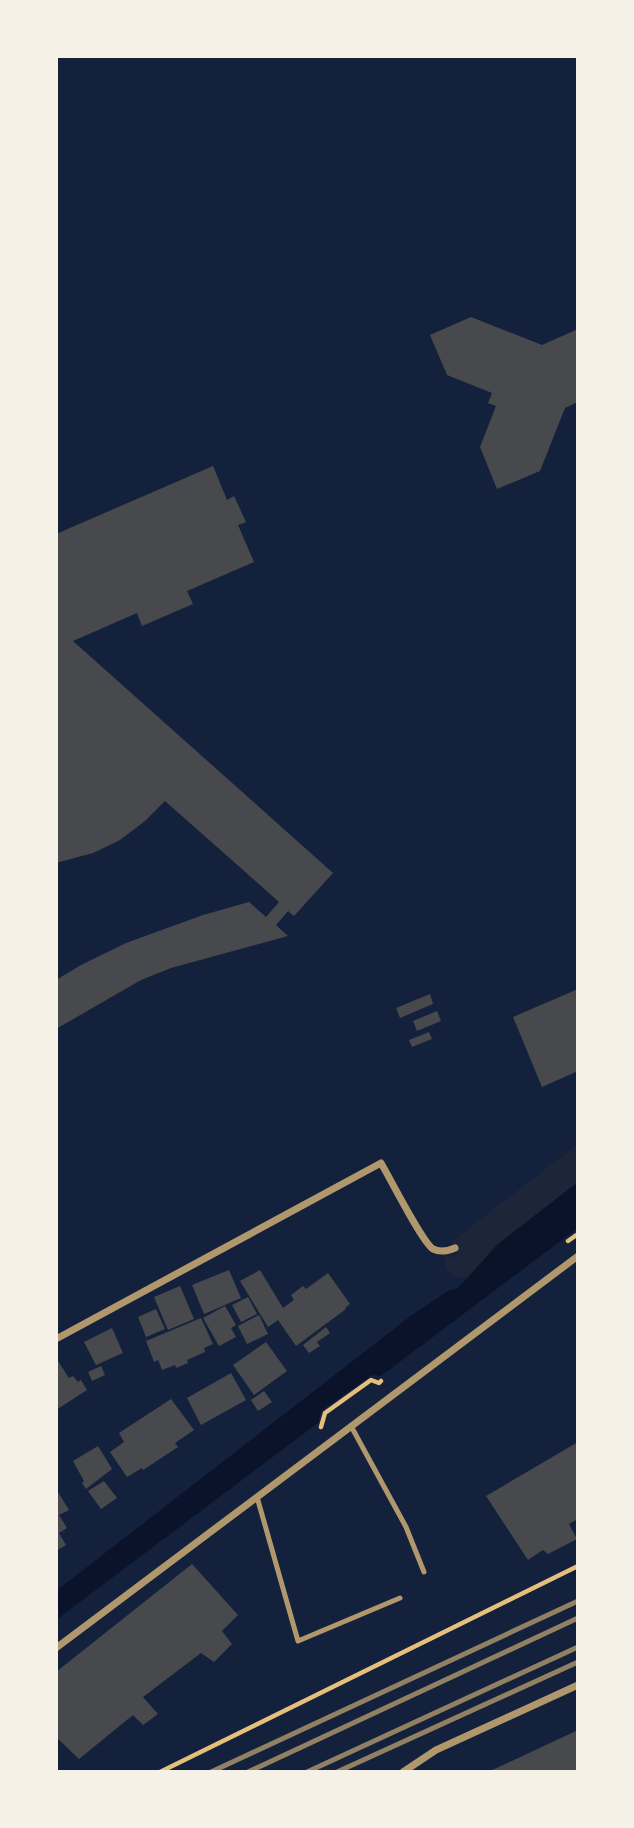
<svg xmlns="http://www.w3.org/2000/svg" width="634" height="1828" font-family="'Source Serif 4',serif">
	<rect width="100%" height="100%" fill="#14213d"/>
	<path fill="#1d2539" d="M578,1144V1182L498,1244L469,1278H458L446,1270L444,1257H453L458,1254L451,1242Z"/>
	<path fill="#0b132b" d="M578,1182V1228L381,1376L372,1375L321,1411L318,1423L56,1620V1591L412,1315L448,1291L458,1288L498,1244Z"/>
	<path fill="#48494c" d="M471,317L542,345L578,329V402L565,408L540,471L497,489L480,447L496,406L488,403L492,393L447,375L430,335Z
		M213,466L227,500L234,496L246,522L238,525L254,562L187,591L193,604L142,626L137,613L73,641L333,873L294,916L288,911L276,925L288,936L171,968L141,980L56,1029V980L81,965L126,943L203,915L249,902L266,917L279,902L165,801L145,821L120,840L93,853L56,863V534Z
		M578,989V1071L542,1087L513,1017Z
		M430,994L433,1004L400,1018L396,1008Z
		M437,1011L441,1021L417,1031L413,1021Z
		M429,1032L432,1039L412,1047L409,1040Z
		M229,1270L241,1298L204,1314L192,1285Z
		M260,1270L283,1308L294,1300L291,1295L303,1286L306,1289L328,1273L350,1304L345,1308L346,1309L296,1346L278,1320L268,1327L240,1281Z
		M180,1286L194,1319L168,1330L154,1297Z
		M248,1297L257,1314L241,1322L232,1305Z
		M225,1306L236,1325L231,1328L236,1337L219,1346L203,1318Z
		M156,1309L165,1329L146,1337L138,1317Z
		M259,1315L268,1334L247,1344L238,1326Z
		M201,1318L213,1344L204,1348L205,1352L187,1360L188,1363L176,1368L175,1365L162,1370L158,1360L154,1362L146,1341Z
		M326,1327L330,1333L317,1342L320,1346L309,1353L303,1345Z
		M112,1328L123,1353L96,1365L84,1342Z
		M266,1342L287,1371L254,1395L233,1365Z
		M56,1358L69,1378L73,1376L78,1382L81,1380L87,1390L56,1410Z
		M101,1366L105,1375L92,1381L88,1372Z
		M231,1373L246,1400L201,1425L187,1398Z
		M264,1391L272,1402L258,1411L251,1400Z
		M171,1399L194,1430L175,1443L178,1447L143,1470L142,1468L127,1477L110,1452L124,1442L119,1433Z
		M578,1442V1519L569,1524L577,1539L548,1554L543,1550L528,1560L486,1496Z
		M98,1446L112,1469L86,1489L82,1483L84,1481L73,1461Z
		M104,1481L117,1498L101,1509L88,1491Z
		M56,1489L69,1510L59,1515L67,1528L59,1533L66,1545L56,1551Z
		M192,1564L238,1615L222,1631L232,1644L214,1662L201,1653L143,1697L158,1714L143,1725L133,1715L79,1759L56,1737V1672Z
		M578,1730V1772H488Z"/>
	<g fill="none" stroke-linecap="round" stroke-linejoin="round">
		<path stroke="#e5c07b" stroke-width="4.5" d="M568,1241L578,1234
			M321,1427L325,1413L371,1380L379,1383L381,1381
			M160,1772L578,1566"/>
		<path stroke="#b1986c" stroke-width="5" d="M351,1426L406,1527L424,1572
			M257,1497L298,1641L400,1598"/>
		<path stroke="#b1986c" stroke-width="7" d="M56,1339L381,1163C390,1178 422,1242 433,1249C441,1253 448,1251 455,1248
			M56,1648L578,1256
			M403,1772L436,1750L578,1685"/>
		<path stroke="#918062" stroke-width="5" d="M211,1772L578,1601
			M248,1772L578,1618
			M307,1772L578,1647
			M337,1772L578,1662"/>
	</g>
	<rect width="634" height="1828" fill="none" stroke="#f6f1e7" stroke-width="116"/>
</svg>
